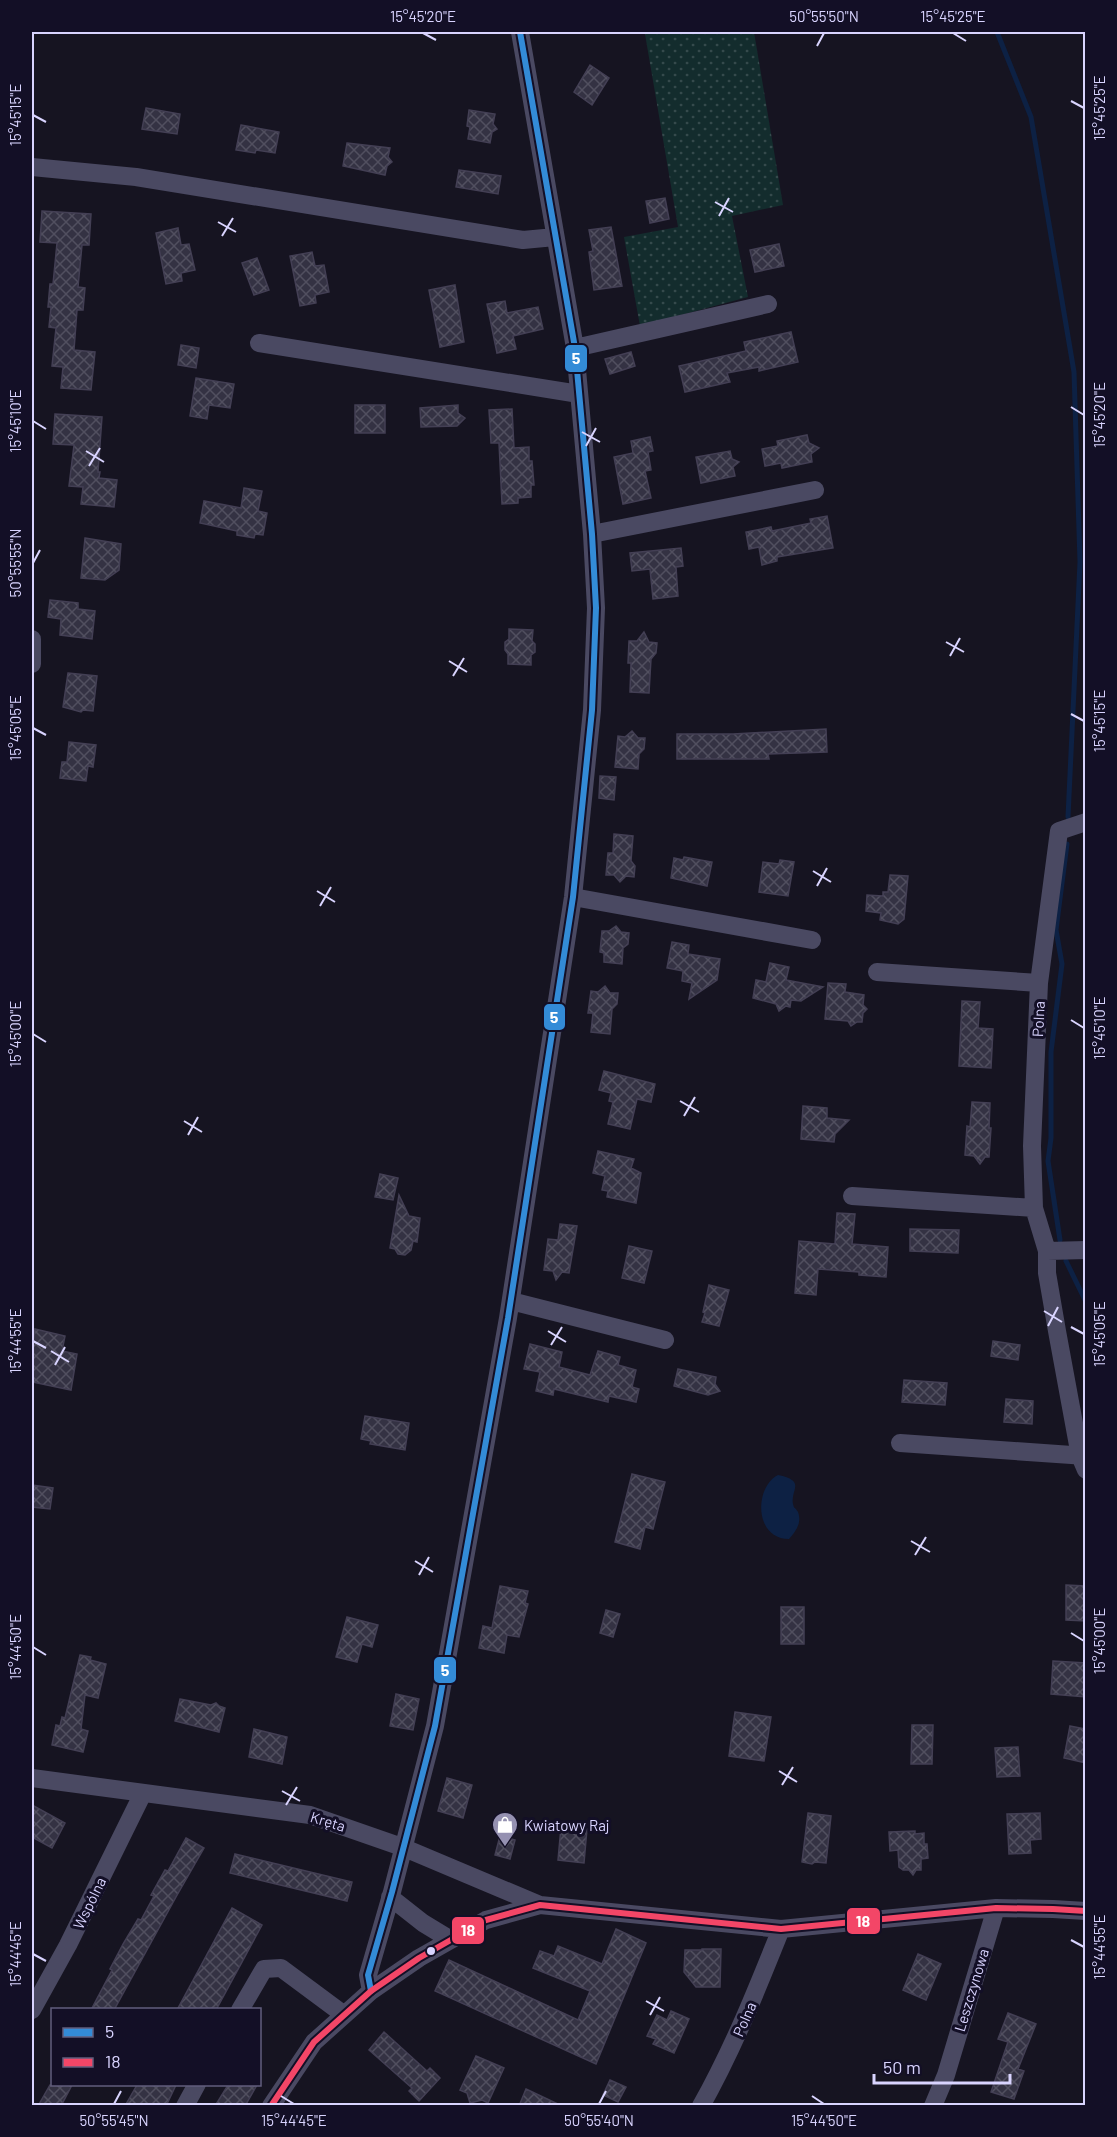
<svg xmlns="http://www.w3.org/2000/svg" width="1117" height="2137" font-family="Barlow,sans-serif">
	<defs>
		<pattern id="grass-dots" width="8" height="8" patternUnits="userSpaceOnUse" patternTransform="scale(1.5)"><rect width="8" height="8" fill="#132c2d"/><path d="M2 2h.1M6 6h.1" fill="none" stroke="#354a4c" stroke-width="1.8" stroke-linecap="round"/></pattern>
		<pattern id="building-cross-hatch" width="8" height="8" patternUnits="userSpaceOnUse" patternTransform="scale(1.5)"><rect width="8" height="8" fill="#343243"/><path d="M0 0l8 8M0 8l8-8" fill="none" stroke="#514f5f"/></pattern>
	</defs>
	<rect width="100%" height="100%" fill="#161421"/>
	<path fill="url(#grass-dots)" d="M660,32H754L783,205L732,216L748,297L640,326L624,237L678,227L645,34Z"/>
	<path fill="#0d2144" d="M778,1475C807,1481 790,1490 793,1504C794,1509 795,1507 798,1512C802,1523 796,1531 789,1539C754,1539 754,1487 778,1475Z"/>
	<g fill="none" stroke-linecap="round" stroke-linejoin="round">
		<path stroke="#0d2144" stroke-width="5" d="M997,32L1031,117L1074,372L1080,562L1068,817
			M1060,1240L1048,1161L1051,1138V1052L1062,964L1056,930L1067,844
			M1066,1261L1086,1302"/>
	</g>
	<path fill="url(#building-cross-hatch)" stroke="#433f54" stroke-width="1.5" d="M590,65L609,78L592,105L574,92Z
		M146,108L180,114L177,134L142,129Z
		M469,110L495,114L493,124L497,129L492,132L490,143L468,139L470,127L467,126Z
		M241,125L279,132L275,153L256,150L255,153L236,150Z
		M347,143L390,148L388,157L392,162L387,166L385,175L343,166Z
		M459,170L501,176L498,194L456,187Z
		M665,198L669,219L650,223L646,201Z
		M42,211L91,214L89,245H82L78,287L85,288L83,310H77L74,350L95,352L91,390L61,388L63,367L52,366L56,328L49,327L51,307H48L50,284H53L57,243L40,242Z
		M611,227L622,286L594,290L589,252L593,251L589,230Z
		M178,228L181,245L189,244L195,270L181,273L182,281L166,284L156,233Z
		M779,244L784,266L755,272L750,250Z
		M312,252L315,266L324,265L329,292L315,295L316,303L300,306L290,256Z
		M257,258L269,290L254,295L242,263Z
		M455,285L464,342L440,347L429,290Z
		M505,301L507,313L538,307L543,329L513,336L516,349L497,353L487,304Z
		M791,332L798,362L759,371V367L727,373L730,382L685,392L679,366L746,351L744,342Z
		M181,345L199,348L196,368L178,365Z
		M631,352L635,366L610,374L605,359Z
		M196,378L234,384L230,408L209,405L207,419L190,416Z
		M355,405H385V433H355Z
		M458,405V413L465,418L457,426L421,427L420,408Z
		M512,409L514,448L529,447V461H532L534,485H531V497L518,498V503L502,504L499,443H491L489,410Z
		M55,414L102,417L98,472H100L99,478L117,480L114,507L81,504L83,487L69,486L74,445L53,444Z
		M807,435L809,443L819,448L811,454L812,462L782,468L781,463L765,466L762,449L778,446L777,441Z
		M650,437L653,451L648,452L651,470L645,471L651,498L623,504L614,457L633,453L631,441Z
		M730,451L732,459L739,462L733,467L735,476L701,483L696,457Z
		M244,488L262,491L258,511L267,513L263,535L255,534L254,538L237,535V531L200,523L204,501L241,508Z
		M827,516L833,548L777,557V561L762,565L759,547L749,549L746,532L771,527L772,531L811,523L810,519Z
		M85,538L121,544L119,570L105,580L81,578Z
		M681,548L683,566L676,567L678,596L653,599L650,569L632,571L630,553Z
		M50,600L78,603V609L95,611L92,639L60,635L61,619L48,617Z
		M509,629L533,630L532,641L535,644V652L531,655V665L508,664V654L505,650V642L509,639Z
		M644,632L649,642L657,643L656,653L651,659L649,693L630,692L631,663H628L629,641H637Z
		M68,673L97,676L93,711L83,710L81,712L63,707Z
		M826,729L827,752L768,754L769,759H677V734H733Z
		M632,731L638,738H645L644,749L639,754L638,769L615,767L618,736L625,737Z
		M69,742L96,745L93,767L88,766L86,781L60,778L62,762H67Z
		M600,776L616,777L614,800L599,798Z
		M614,834L633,836L631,861L635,866L634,877L626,876L620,882L614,875H606L608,853H613Z
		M684,857L712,862L707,886L671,878L674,858L683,860Z
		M780,860L794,862L788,896L759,892L763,862L779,864Z
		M890,875L908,876L904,919L898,924L880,920L881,913L866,911L867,895L883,896V892H888Z
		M616,926L621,932L629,933L628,944L623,948L622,964L604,962V953L600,952L602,931H609Z
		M672,942L689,945L688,954L720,959L717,980L689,999L692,983L682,981L683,971L667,968Z
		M770,963L789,967L786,980L823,987L801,1001L791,1000L790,1007L786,1006L779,1011L776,1004L753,998L756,980L766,982Z
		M828,983L846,984L845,992L864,995L863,1005L867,1009L863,1013L862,1022H857L851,1026L848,1021L825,1019Z
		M605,986L610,993H618L617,1004L612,1009L610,1034L591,1032L593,1013H588L591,991L598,992Z
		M962,1001L980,1002L978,1028L993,1029L991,1068L959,1066Z
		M604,1071L655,1084L651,1102L637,1099L630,1129L608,1124L613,1102L609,1101L611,1093L599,1090Z
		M972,1102L990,1103L989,1128H991L989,1157H985L980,1164L974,1156L965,1155L967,1126L970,1127Z
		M803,1106L827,1108V1118L849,1120L835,1134L834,1142L801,1139Z
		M598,1151L634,1159L631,1168L641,1173L636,1203L607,1197L608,1191L602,1190L605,1176L593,1173Z
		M380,1174L398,1178L393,1200L375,1197Z
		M399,1195L409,1216L420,1218L417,1242L413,1241L411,1250L405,1255L398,1254L395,1249L390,1248Z
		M837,1213L855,1214L852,1244L888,1247L886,1277L859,1275V1272L818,1269L816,1295L795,1293L799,1241L835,1244Z
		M560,1224L577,1226L569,1273L562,1272L556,1280L553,1271L544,1270L548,1239L558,1240Z
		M910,1229L959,1230L958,1253L910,1251Z
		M629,1246L652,1251L644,1283L622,1278Z
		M709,1285L729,1290L719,1326L702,1322L705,1313L703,1312Z
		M35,1329L65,1336L62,1351L77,1354L71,1390L32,1382V1347Z
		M993,1341L1020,1345L1018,1360L991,1356Z
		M530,1344L562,1352L559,1367L590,1375L598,1351L620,1357L618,1365L636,1370L632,1387L639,1389L636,1402L609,1396L608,1402L554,1389L553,1395L536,1391L540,1372L524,1369Z
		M678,1369L716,1377L715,1384L720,1391L708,1395L674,1386Z
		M904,1380L947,1383L945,1405L902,1402Z
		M1006,1399L1033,1401L1032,1424L1004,1422Z
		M365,1416L409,1423L405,1450L370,1444L371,1441L361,1439Z
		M632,1474L665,1482L653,1529L645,1527L640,1549L615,1542Z
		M32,1485L53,1488L50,1509L32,1507Z
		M1066,1585L1086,1586V1621L1066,1620Z
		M500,1586L528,1591L525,1603L528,1604L519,1637L507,1635L504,1653L479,1648L483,1626L492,1628Z
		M781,1607H804V1644H781Z
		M606,1610L620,1614L613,1637L600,1633Z
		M347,1617L378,1625L372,1647L362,1644L357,1662L336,1657Z
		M80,1655L91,1657L90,1660L106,1664L98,1698L85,1695L81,1729L88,1731L83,1752L52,1745L56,1725L60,1726L62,1717L65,1718Z
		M1053,1661L1086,1663V1697L1051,1694Z
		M396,1694L419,1699L413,1730L390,1726Z
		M180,1699L211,1705L216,1703L219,1706L225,1708L219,1732L175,1721Z
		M735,1712L771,1717L764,1761L729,1756Z
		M912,1725H933L932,1764H911Z
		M1070,1726L1086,1729V1763L1064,1758Z
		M254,1729L287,1737L282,1764L249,1757Z
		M1018,1747L1020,1776L997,1777L995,1748Z
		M447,1778L472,1785L463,1818L438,1811Z
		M32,1805L65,1823L52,1848L32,1837Z
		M808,1813L831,1816L826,1863L815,1862L812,1864L802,1862Z
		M1040,1813L1041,1839L1030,1840L1031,1853L1009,1854L1007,1814Z
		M561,1827L587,1829L584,1863L558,1860Z
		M915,1831V1834L924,1833V1844H927L928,1858L921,1859V1870H916L913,1875L909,1870H903L899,1867L898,1850L890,1851L889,1832Z
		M500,1836L515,1840L510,1859L495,1855Z
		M186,1838L204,1848L176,1897L114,2010H91L112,1970L110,1969L123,1944L138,1919L141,1920L154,1896L151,1895L165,1870L168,1871Z
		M235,1854L352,1882L347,1901L230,1873Z
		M232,1908L262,1925L216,2010H177Z
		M616,1929L646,1943L596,2064L435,1991L449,1960L578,2020L590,1991L533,1968L540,1951L554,1956L558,1946L602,1964Z
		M702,1949H721L720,1987H696L684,1972L685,1950H702Z
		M918,1954L941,1964L926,2000L903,1990Z
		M671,2011L689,2019L674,2053L653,2044L656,2039L647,2036L657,2015L667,2020Z
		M1008,2013L1036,2024L1018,2069L1024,2071L1014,2099L991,2092L1008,2042L998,2039Z
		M384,2032L427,2071L430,2068L440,2078L419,2101L409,2091L412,2088L369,2050Z
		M476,2056L504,2068L488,2103L482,2100L470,2103L467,2093L460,2090Z
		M610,2080L626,2087L618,2102L603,2095Z
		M50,2085H72L61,2106H38Z
		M137,2085H176L166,2106H125Z
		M228,2085H257L245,2106H215Z
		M526,2089L562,2106H519Z"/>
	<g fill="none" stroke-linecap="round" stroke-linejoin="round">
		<path stroke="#4a4962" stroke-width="18" d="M32,167L136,177L523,240L555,237
			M259,343L579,394
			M575,348L768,304
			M592,534L815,490
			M32,639V664
			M1086,822L1059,831L1039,983L1032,1146L1034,1208L1047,1251V1273L1057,1331L1080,1456L1086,1470
			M573,897L812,940
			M877,972L1039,983
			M852,1196L1034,1208
			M1047,1251L1086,1250
			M511,1301L665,1340
			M900,1443L1086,1456
			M32,1778L310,1815L402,1847L540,1905
			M390,1897L423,1923L451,1940
			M371,1991L368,1975L392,1892L435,1726L508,1318L573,897L592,710L596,608L592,534L575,348L520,32
			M32,2010L68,1945L143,1793
			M240,2010L264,1969L281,1968L343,2014
			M185,2106L197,2084
			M271,2106L314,2042L371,1991L419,1958L486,1920L540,1905L781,1929L996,1908L1053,1909L1086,1911
			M701,2106C733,2049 757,1989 781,1929
			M933,2106L946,2075L996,1908"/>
		<defs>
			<path id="bus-1" d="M371,1991L368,1975L392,1892L435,1726L508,1318L573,897L592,710L596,608L592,534L575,348L520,32"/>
			<path id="bus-2" d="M271,2106L314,2042L371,1991L419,1958L486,1920L540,1905L781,1929L996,1908L1053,1909L1086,1911"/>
		</defs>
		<use href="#bus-1" stroke="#130f26" stroke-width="10"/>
		<use href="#bus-2" stroke="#130f26" stroke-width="10"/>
		<use href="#bus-1" stroke="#338bd7" stroke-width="6"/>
		<use href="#bus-2" stroke="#f34667" stroke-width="6"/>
	</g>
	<path fill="none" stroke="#d9d4ff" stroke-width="2" d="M423,33L436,40M953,33L966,41M817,46L824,33M1071,101L1084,108M33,115L46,122M715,202L733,212M719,216L729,198M218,222L236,232M222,236L233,218M1071,407L1084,415M33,421L46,429M582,432L600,442M586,446L596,428M86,451L104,462M89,466L100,448M33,563L40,550M946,642L964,652M950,656L960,638M449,661L467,672M453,676L464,658M1071,714L1084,721M33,728L46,735M813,871L831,882M817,886L827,868M317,891L335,902M320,906L331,887M1071,1020L1084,1028M33,1034L46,1042M680,1101L699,1112M684,1116L695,1097M184,1121L202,1132M188,1135L198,1117M1044,1311L1062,1322M1048,1326L1058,1307M1071,1327L1084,1334M548,1331L566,1342M33,1341L46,1348M551,1345L562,1327M51,1351L69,1362M55,1365L65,1347M911,1541L930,1552M915,1555L926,1537M415,1561L433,1572M419,1575L429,1557M1071,1633L1084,1641M33,1647L46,1655M779,1771L797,1782M782,1785L793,1767M282,1791L300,1801M286,1805L297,1787M1071,1940L1084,1947M33,1954L46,1961M646,2001L664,2011M650,2015L660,1997M281,2096L294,2104M812,2096L824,2104M114,2104L121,2091M599,2104L606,2091"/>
	<defs>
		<symbol id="shop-pin" viewBox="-11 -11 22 30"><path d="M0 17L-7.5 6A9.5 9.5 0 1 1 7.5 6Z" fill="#9591b1" stroke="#130f26"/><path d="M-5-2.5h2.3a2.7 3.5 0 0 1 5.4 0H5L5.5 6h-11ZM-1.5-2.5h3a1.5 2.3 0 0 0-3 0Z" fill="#fff"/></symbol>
	</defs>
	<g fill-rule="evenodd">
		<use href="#shop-pin" x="490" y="1810" width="30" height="40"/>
	</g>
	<circle fill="#d9d4ff" stroke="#130f26" stroke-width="2" cx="431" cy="1951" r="5"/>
	<g text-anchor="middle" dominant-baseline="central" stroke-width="6" stroke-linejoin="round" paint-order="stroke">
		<g font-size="15" fill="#d9d4ff" stroke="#130f26">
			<text transform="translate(1038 1019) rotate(-87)">Polna</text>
			<text transform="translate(328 1821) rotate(17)">Kręta</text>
			<text transform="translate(89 1903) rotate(-64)">Wspólna</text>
			<text transform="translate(971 1990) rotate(-73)">Leszczynowa</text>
			<text transform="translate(744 2019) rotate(-66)">Polna</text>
		</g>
		<g font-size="15" fill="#d9d4ff" stroke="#130f26" text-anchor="start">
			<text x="524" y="1825">Kwiatowy Raj</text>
		</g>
	</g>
	<g stroke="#130f26" stroke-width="2">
		<rect x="564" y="344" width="24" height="29" rx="6" fill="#338bd7"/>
		<rect x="543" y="1003" width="23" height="28" rx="6" fill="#338bd7"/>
		<rect x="433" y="1656" width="24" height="28" rx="6" fill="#338bd7"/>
		<rect x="846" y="1907" width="35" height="28" rx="6" fill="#f34667"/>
		<rect x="451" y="1916" width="34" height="29" rx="6" fill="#f34667"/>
	</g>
	<g font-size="16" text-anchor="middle" font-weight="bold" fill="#fff">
		<text x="576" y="364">5</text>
		<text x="554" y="1023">5</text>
		<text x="445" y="1676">5</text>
		<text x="863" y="1927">18</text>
		<text x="468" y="1936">18</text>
	</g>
	<rect width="1117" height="2137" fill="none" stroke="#130f26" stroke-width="66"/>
	<rect x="51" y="2008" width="210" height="78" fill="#130f26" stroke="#625e7d" stroke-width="1.5"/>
	<rect x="63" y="2028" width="30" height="9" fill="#338bd7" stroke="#625e7d" stroke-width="1.5"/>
	<text x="105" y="2038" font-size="18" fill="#d9d4ff">5</text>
	<rect x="63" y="2058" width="30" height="9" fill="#f34667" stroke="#625e7d" stroke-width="1.5"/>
	<text x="105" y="2068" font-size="18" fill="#d9d4ff">18</text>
	<path d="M874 2074v9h136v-9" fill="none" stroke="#d9d4ff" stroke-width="3"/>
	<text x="883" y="2074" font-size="18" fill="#d9d4ff" stroke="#130f26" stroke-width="4.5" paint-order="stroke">50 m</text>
	<rect x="33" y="33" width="1051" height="2071" fill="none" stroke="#d9d4ff" stroke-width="2"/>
	<g font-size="15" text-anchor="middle" fill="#d9d4ff">
		<text x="423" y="22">15°45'20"E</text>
		<text x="824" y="22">50°55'50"N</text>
		<text x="953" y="22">15°45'25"E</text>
		<text transform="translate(1100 108) rotate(-90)" y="5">15°45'25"E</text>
		<text transform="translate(16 115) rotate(-90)" y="5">15°45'15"E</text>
		<text transform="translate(1100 415) rotate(-90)" y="5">15°45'20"E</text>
		<text transform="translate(16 421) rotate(-90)" y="5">15°45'10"E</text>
		<text transform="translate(16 563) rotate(-90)" y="5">50°55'55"N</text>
		<text transform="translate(1100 721) rotate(-90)" y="5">15°45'15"E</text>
		<text transform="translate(16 728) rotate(-90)" y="5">15°45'05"E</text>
		<text transform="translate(1100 1028) rotate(-90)" y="5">15°45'10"E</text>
		<text transform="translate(16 1034) rotate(-90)" y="5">15°45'00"E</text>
		<text transform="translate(1100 1334) rotate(-90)" y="5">15°45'05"E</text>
		<text transform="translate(16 1341) rotate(-90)" y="5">15°44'55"E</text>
		<text transform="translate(1100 1641) rotate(-90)" y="5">15°45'00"E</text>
		<text transform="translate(16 1647) rotate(-90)" y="5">15°44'50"E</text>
		<text transform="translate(1100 1947) rotate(-90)" y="5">15°44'55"E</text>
		<text transform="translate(16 1954) rotate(-90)" y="5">15°44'45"E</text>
		<text x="114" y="2126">50°55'45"N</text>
		<text x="294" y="2126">15°44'45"E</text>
		<text x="599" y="2126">50°55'40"N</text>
		<text x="824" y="2126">15°44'50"E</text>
	</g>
</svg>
